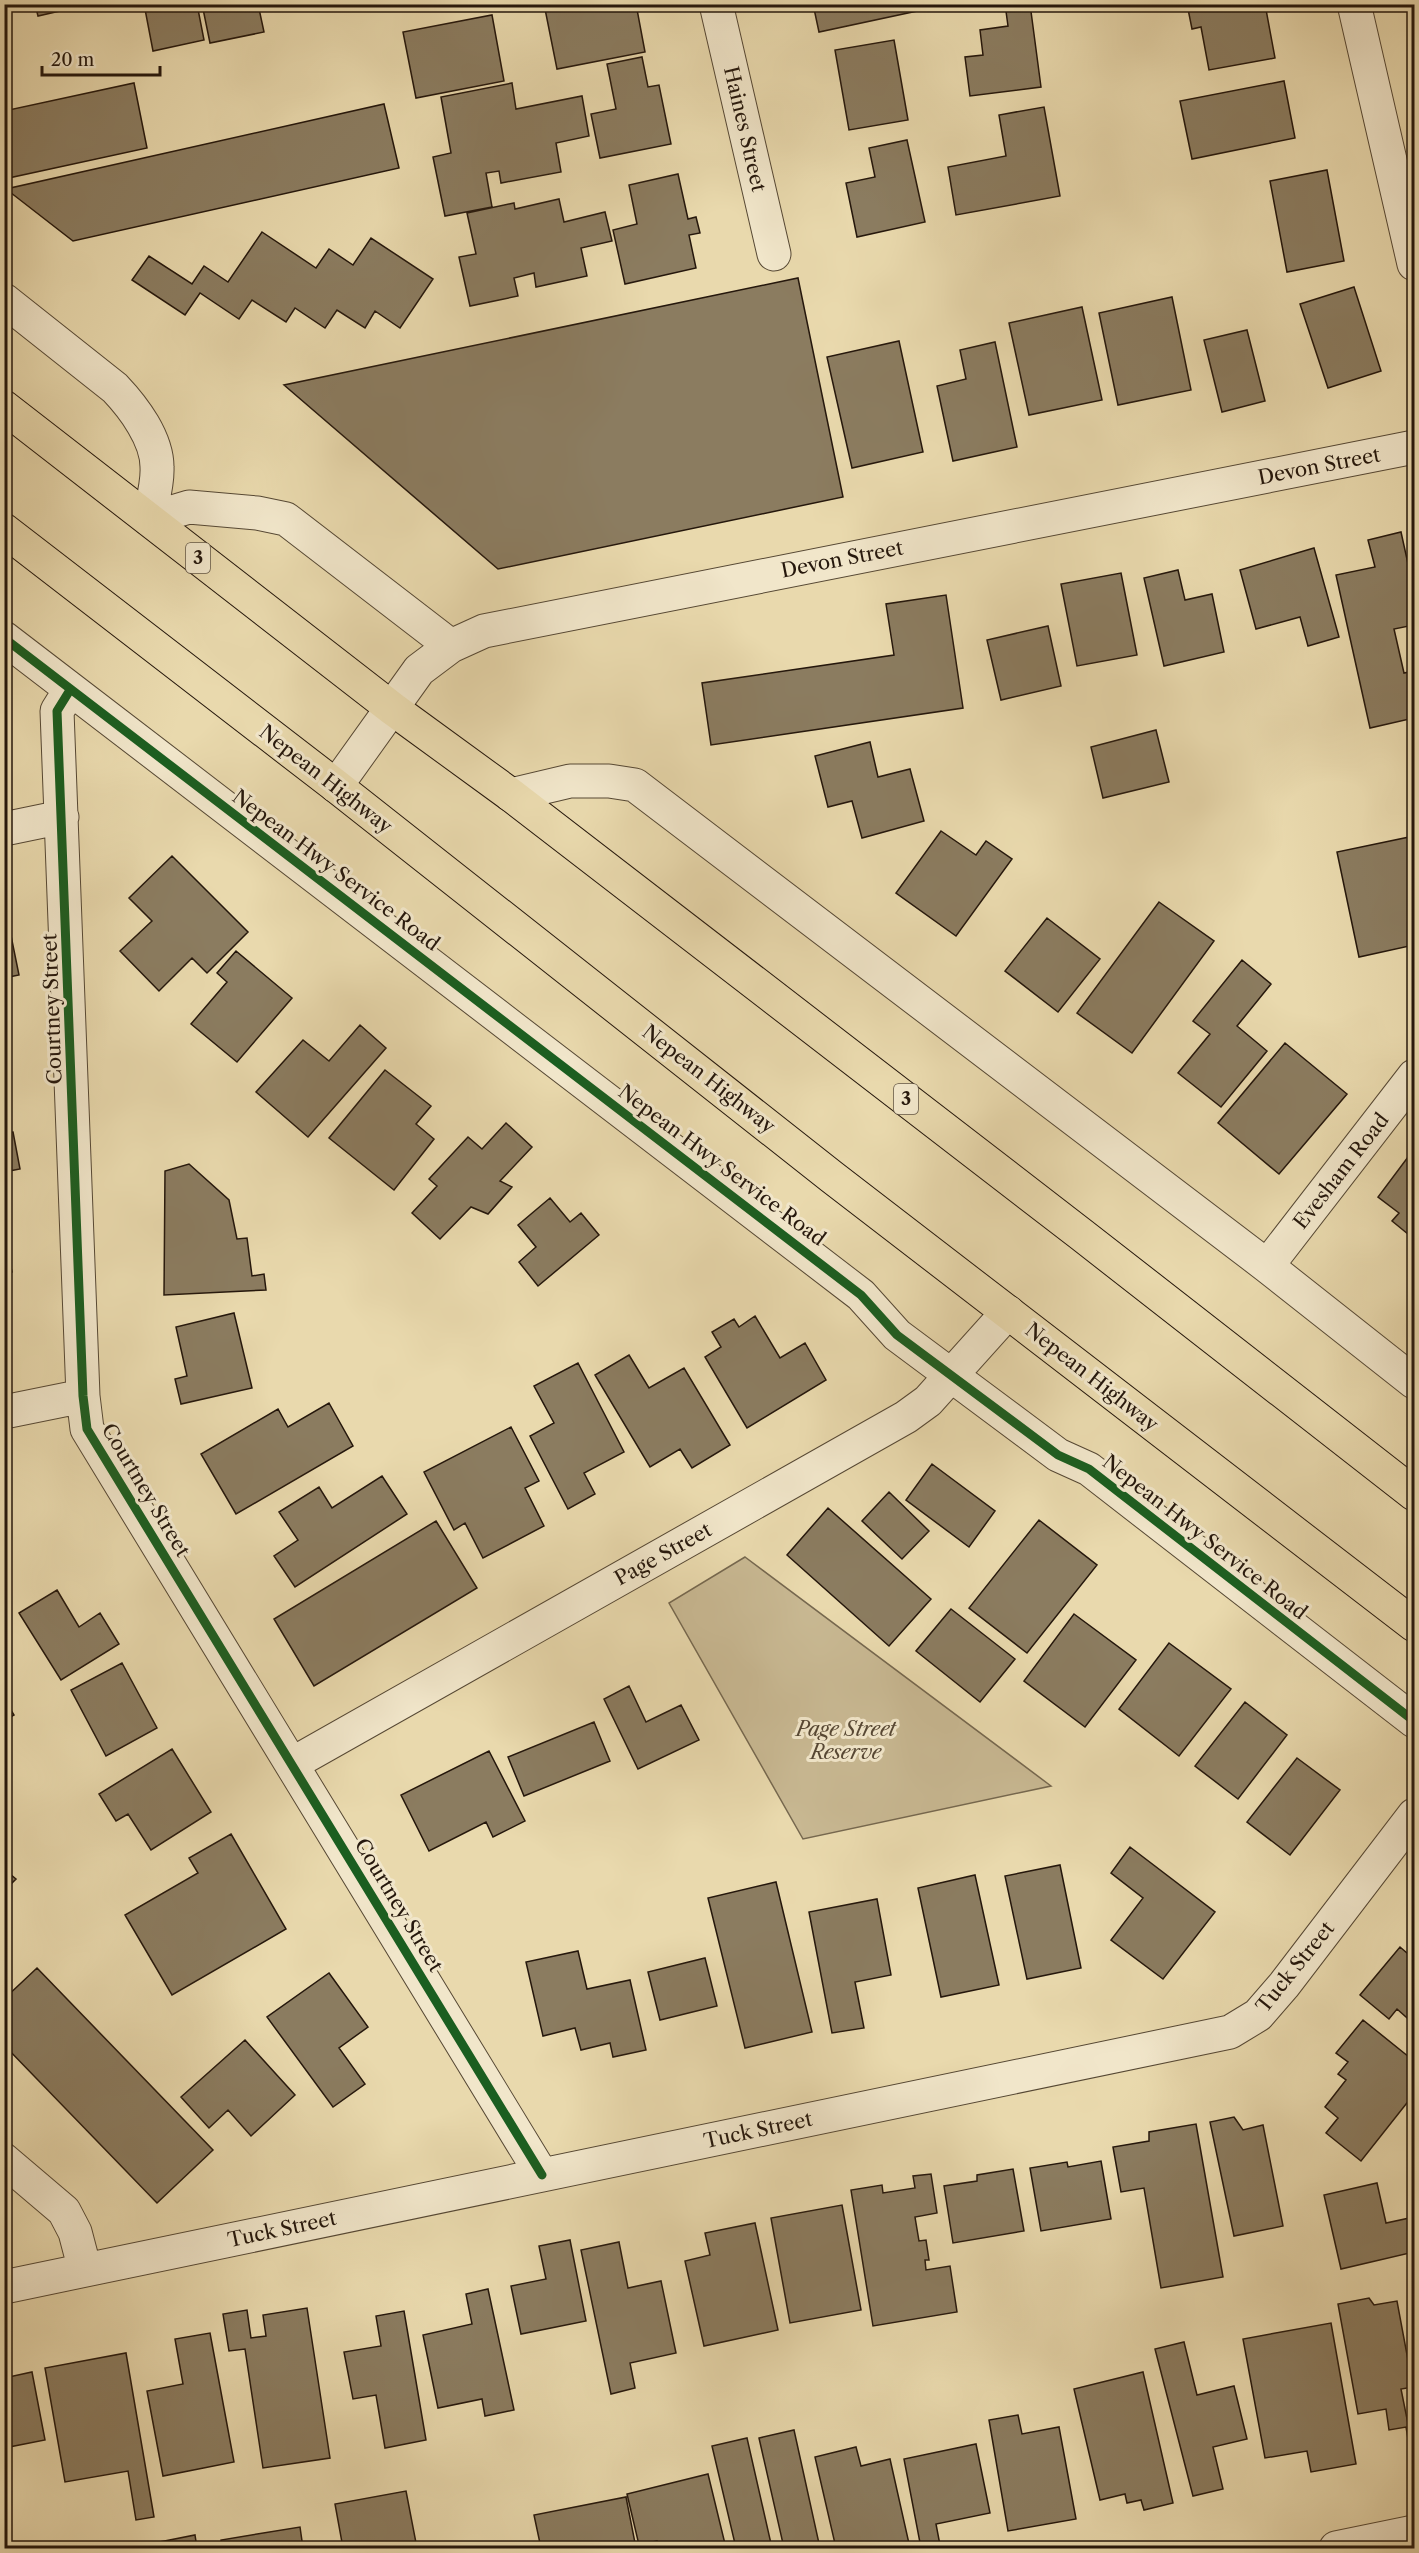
<svg xmlns="http://www.w3.org/2000/svg" width="1419" height="2553" font-family="'Libre Caslon Text',serif">
	<rect width="100%" height="100%" fill="#e9d9ad"/>
	<filter id="stains"><feTurbulence type="fractalNoise" baseFrequency=".00333" numOctaves="4"/><feColorMatrix values="0 0 0 0 .2 0 0 0 0 .09 0 0 0 0 .02 0 0 0 .5 -.17"/></filter>
	<radialGradient id="worn" r=".72"><stop offset=".6" stop-color="#630" stop-opacity="0"/><stop offset="1" stop-color="#630" stop-opacity=".3"/></radialGradient>
	<path fill="#c8b892" stroke="#76684f" stroke-width="1.5" d="M745,1557L1051,1786L803,1839L669,1603Z"/>
	<path fill="#8b7c60" stroke="#25170c" stroke-width="1.5" d="M35,4H90L38,16Z
		M144,4H197L204,40L153,51Z
		M202,4H258L264,32L210,43Z
		M544,4H636L645,52L557,69Z
		M813,4H950L819,32Z
		M1005,4H1030L1041,87L970,96L965,57L983,55L980,30L1008,26Z
		M1187,4H1265L1275,58L1209,70L1201,27L1192,29Z
		M492,15L504,81L416,98L403,32Z
		M894,40L908,120L849,130L835,50Z
		M642,57L648,87L659,85L671,144L600,158L591,114L616,109L607,64Z
		M1284,81L1295,138L1192,159L1180,101Z
		M134,83L147,148L4,179V111Z
		M512,83L516,109L582,96L589,136L556,143L561,172L501,183L499,171L486,173L492,207L445,216L433,157L451,153L441,97Z
		M384,104L399,168L73,241L6,189Z
		M1044,107L1060,196L956,215L948,167L1006,156L999,115Z
		M907,140L925,222L857,237L846,183L875,177L869,148Z
		M1327,170L1344,261L1287,272L1270,181Z
		M678,174L688,219L696,217L700,233L689,235L696,268L625,284L613,230L637,224L629,185Z
		M559,199L564,222L605,212L612,241L581,248L587,276L536,287L534,273L514,278L518,296L470,306L459,257L476,254L467,213L514,203L515,209Z
		M262,232L316,268L329,249L353,265L371,238L433,279L400,328L375,311L365,328L337,310L325,328L295,308L286,322L252,300L239,319L200,293L185,315L132,280L149,256L192,284L204,266L228,282Z
		M798,278L843,497L498,569L284,385Z
		M1354,287L1381,371L1328,388L1300,304Z
		M1172,297L1191,390L1118,405L1099,313Z
		M1082,307L1102,400L1029,415L1009,323Z
		M1247,330L1265,401L1222,412L1204,340Z
		M899,341L923,452L852,468L827,357Z
		M995,342L1017,447L953,461L937,386L966,379L960,350Z
		M1401,532L1414,591V625L1394,629L1404,673L1414,671V718L1370,728L1336,575L1375,567L1368,540Z
		M1314,548L1339,637L1308,646L1300,617L1256,629L1240,570Z
		M1178,570L1185,600L1212,594L1224,652L1164,666L1144,578Z
		M1121,573L1137,655L1077,666L1061,584Z
		M946,595L963,708L711,745L702,683L894,655L886,604Z
		M1048,626L1061,686L1001,700L987,640Z
		M1156,730L1169,782L1103,798L1091,747Z
		M870,742L878,777L910,769L924,821L862,838L852,801L828,807L815,756Z
		M941,831L976,855L986,841L1012,859L956,936L896,893Z
		M1414,836V945L1359,957L1337,852Z
		M172,856L248,932L207,973L192,958L159,991L120,951L152,921L129,898Z
		M1159,902L1214,941L1132,1053L1077,1013Z
		M4,916H7L19,975L4,978Z
		M1047,918L1100,959L1058,1012L1005,971Z
		M236,951L292,998L237,1062L191,1024L227,982L217,973Z
		M1242,960L1271,984L1237,1026L1267,1051L1221,1107L1178,1073L1210,1034L1193,1021Z
		M360,1025L386,1048L308,1137L256,1092L303,1040L329,1061Z
		M1285,1043L1347,1094L1279,1174L1218,1123Z
		M385,1070L431,1106L416,1124L434,1139L394,1190L329,1138Z
		M506,1123L532,1147L500,1181L512,1187L488,1214L471,1207L440,1239L412,1213L437,1186L429,1179L468,1137L482,1149Z
		M13,1132L20,1169L4,1172V1133Z
		M1414,1149V1239L1392,1221L1399,1213L1378,1197Z
		M189,1164L229,1200L237,1239L247,1238L252,1276L264,1274L266,1290L164,1295L165,1171Z
		M550,1198L570,1222L581,1213L599,1235L538,1286L519,1262L536,1247L518,1225Z
		M4,1235L12,1272L4,1274Z
		M234,1313L252,1388L181,1404L175,1379L187,1376L176,1327Z
		M755,1316L780,1358L805,1343L826,1380L747,1428L705,1357L721,1347L712,1332L734,1319L739,1327Z
		M629,1355L649,1388L684,1368L730,1445L692,1468L680,1449L650,1467L595,1375Z
		M578,1363L624,1452L584,1473L595,1494L568,1509L530,1436L554,1423L534,1386Z
		M329,1403L353,1446L236,1514L201,1454L278,1409L288,1427Z
		M511,1427L539,1481L525,1488L544,1526L483,1558L465,1523L454,1530L424,1472Z
		M932,1464L995,1511L969,1547L906,1500Z
		M382,1476L407,1514L295,1587L274,1556L298,1540L279,1512L319,1487L332,1508Z
		M889,1492L929,1531L902,1559L862,1521Z
		M828,1508L931,1599L889,1646L787,1555Z
		M1039,1520L1097,1565L1027,1653L969,1608Z
		M436,1521L477,1588L314,1686L274,1619Z
		M57,1590L79,1627L100,1613L119,1644L61,1680L19,1613Z
		M951,1609L1015,1659L980,1702L916,1651Z
		M1074,1614L1136,1660L1085,1727L1024,1681Z
		M1169,1643L1231,1689L1179,1756L1119,1709Z
		M122,1663L157,1728L106,1756L71,1690Z
		M629,1686L646,1722L681,1705L699,1740L638,1769L604,1699Z
		M4,1699L14,1715L4,1721Z
		M1245,1702L1287,1735L1238,1799L1195,1766Z
		M594,1722L610,1761L524,1796L508,1757Z
		M172,1749L211,1812L151,1850L128,1814L116,1821L99,1794Z
		M489,1751L525,1821L493,1837L486,1822L429,1851L401,1795Z
		M1297,1758L1340,1790L1290,1855L1247,1822Z
		M231,1834L286,1929L172,1995L125,1915L198,1873L189,1858Z
		M1130,1847L1215,1912L1163,1979L1111,1940L1143,1898L1111,1873Z
		M1060,1865L1081,1968L1027,1979L1005,1876Z
		M4,1869L16,1879L4,1891Z
		M975,1875L999,1985L941,1997L918,1888Z
		M776,1882L812,2032L745,2048L708,1898Z
		M877,1899L891,1975L855,1982L864,2028L832,2033L809,1912Z
		M1400,1947L1414,1959V2024L1397,2009L1389,2019L1360,1995Z
		M578,1951L587,1989L630,1980L646,2050L613,2057L610,2043L581,2050L575,2028L543,2036L526,1962Z
		M705,1958L717,2006L660,2020L648,1972Z
		M37,1968L213,2150L157,2203L4,2045V1999Z
		M329,1973L368,2027L339,2048L365,2084L333,2107L267,2017Z
		M1363,2020L1414,2061V2094L1361,2161L1326,2133L1338,2118L1325,2107L1346,2080L1338,2074L1348,2062L1336,2053Z
		M245,2040L295,2095L251,2136L228,2110L209,2128L181,2097Z
		M1234,2117L1243,2130L1263,2125L1283,2226L1234,2236L1210,2122Z
		M1196,2124L1223,2277L1161,2288L1144,2188L1121,2192L1113,2147L1149,2141V2132Z
		M1101,2161L1111,2219L1041,2231L1030,2168L1067,2162L1068,2167Z
		M1013,2169L1024,2231L953,2243L944,2186L977,2181V2175Z
		M931,2174L937,2213L915,2217L919,2241L926,2240L929,2260H925L926,2270L950,2266L957,2312L873,2326L851,2190L882,2185L883,2193L915,2188L913,2176Z
		M1377,2183L1386,2223L1414,2217V2252L1341,2269L1324,2195Z
		M842,2205L861,2310L790,2323L771,2218Z
		M755,2223L778,2330L704,2346L685,2261L710,2255L705,2233Z
		M570,2240L586,2321L521,2334L511,2286L546,2279L539,2246Z
		M619,2242L628,2288L661,2281L676,2353L630,2363L635,2388L611,2394L581,2250Z
		M488,2289L514,2410L485,2416L482,2399L438,2408L423,2335L472,2324L466,2294Z
		M1369,2298L1374,2305L1397,2301L1413,2387L1401,2389L1408,2424L1414,2423V2444L1409,2445L1406,2427L1389,2430L1386,2409L1358,2414L1338,2304Z
		M307,2308L330,2458L263,2468L245,2349L229,2351L223,2314L247,2310L251,2338L266,2336L263,2315Z
		M404,2311L426,2440L385,2448L376,2395L353,2399L344,2352L381,2346L376,2316Z
		M1331,2323L1356,2464L1311,2472L1307,2451L1265,2458L1243,2339Z
		M210,2333L234,2462L163,2476L147,2391L183,2384L175,2339Z
		M1184,2342L1197,2395L1234,2386L1247,2439L1213,2447L1223,2489L1193,2496L1155,2349Z
		M126,2353L154,2517L136,2520L128,2471L65,2482L45,2368Z
		M32,2372L45,2440L4,2448V2378Z
		M1143,2372L1173,2503L1144,2510L1141,2500L1127,2503L1125,2494L1100,2500L1074,2389Z
		M1018,2415L1022,2434L1059,2427L1076,2519L1008,2531L989,2420Z
		M794,2430L820,2548H784L759,2438Z
		M747,2438L772,2548H736L712,2446Z
		M976,2444L990,2513L936,2524L940,2545L921,2548L904,2459Z
		M856,2447L861,2466L890,2459L910,2548H836L815,2457Z
		M708,2474L726,2548H659L657,2541L639,2545L627,2494Z
		M406,2491L417,2548H343L335,2504Z
		M626,2497L636,2548H541L534,2515Z
		M300,2527L303,2548H222L221,2540Z
		M195,2535L197,2548H129Z"/>
	<g fill="none" stroke-linecap="round" stroke-linejoin="round">
		<defs>
			<path id="street" d="M716,4L774,254
				M1354,4L1414,264
				M4,300L115,388C134,408 157,439 157,467C158,484 152,503 149,519L189,507L257,513L286,519L451,646
				M4,638L861,1295L897,1335L1058,1455L1089,1469L1414,1721
				M70,690L57,711L83,1396L87,1429L542,2175
				M336,786L419,670L451,646L484,631L1414,447
				M511,795L570,781H609L635,785L1267,1266L1414,1382
				M4,829L62,817
				M1267,1266L1414,1076
				M4,1412L83,1396
				M292,1764L906,1417L928,1401L1008,1312
				M4,2160L64,2211L75,2232L85,2270
				M4,2287L1230,2032L1258,2015L1284,1985L1414,1815
				M1336,2548L1414,2532"/>
			<path id="highway" d="M4,407L393,709L511,795L1082,1235L1414,1494
				M4,530L336,786L832,1177L1414,1625"/>
		</defs>
		<use href="#street" stroke="#564834" stroke-width="35"/>
		<use href="#highway" stroke="#25170c" stroke-width="35"/>
		<use href="#street" stroke="#f1e6ca" stroke-width="33"/>
		<use href="#highway" stroke="#e9d9ad" stroke-width="33"/>
		<defs>
			<path id="cycleway" d="M4,638L861,1295L897,1335L1058,1455L1089,1469L1414,1721
				M70,690L57,711L83,1396L87,1429L542,2175"/>
		</defs>
		<use href="#cycleway" stroke="#f1e6ca" stroke-width="13"/>
		<use href="#cycleway" stroke="#1b5e20" stroke-width="9"/>
	</g>
	<g text-anchor="middle" dominant-baseline="central" stroke-width="6" stroke-linejoin="round" paint-order="stroke">
		<g fill="#f1e6ca" stroke="#625545" stroke-width="1.5">
			<rect x="186" y="543" width="24" height="30" rx="4.5"/>
			<rect x="894" y="1084" width="24" height="30" rx="4.5"/>
		</g>
		<g font-size="18" font-weight="bold" fill="#25170c">
			<text x="198" y="558">3</text>
			<text x="906" y="1099">3</text>
		</g>
		<g font-size="20" fill="#25170c" stroke="#f1e6ca">
			<text transform="translate(745 129) rotate(77)">Haines Street</text>
			<text transform="translate(1319 466) rotate(-11)">Devon Street</text>
			<text transform="translate(842 559) rotate(-11)">Devon Street</text>
			<text transform="translate(326 779) rotate(38)">Nepean Highway</text>
			<text transform="translate(336 870) rotate(37)">Nepean Hwy Service Road</text>
			<text transform="translate(52 1009) rotate(-92)">Courtney Street</text>
			<text transform="translate(709 1079) rotate(38)">Nepean Highway</text>
			<text transform="translate(722 1165) rotate(37)">Nepean Hwy Service Road</text>
			<text transform="translate(1341 1171) rotate(-52)">Evesham Road</text>
			<text transform="translate(1092 1377) rotate(38)">Nepean Highway</text>
			<text transform="translate(146 1490) rotate(59)">Courtney Street</text>
			<text transform="translate(1205 1537) rotate(38)">Nepean Hwy Service Road</text>
			<text transform="translate(663 1554) rotate(-29)">Page Street</text>
			<text transform="translate(399 1905) rotate(59)">Courtney Street</text>
			<text transform="translate(1295 1967) rotate(-51)">Tuck Street</text>
			<text transform="translate(758 2130) rotate(-12)">Tuck Street</text>
			<text transform="translate(282 2229) rotate(-12)">Tuck Street</text>
		</g>
		<g font-size="20" font-style="italic" fill="#564734" stroke="#f1e6ca">
			<text x="846" y="1729">Page Street<tspan x="846" dy="23">Reserve</tspan></text>
		</g>
	</g>
	<rect width="1419" height="2553" fill="none" stroke="#e9d9ad" stroke-width="24"/>
	<rect x="6" y="6" width="1407" height="2541" fill="none" stroke="#25170c" stroke-width="3"/>
	<rect x="12" y="12" width="1395" height="2529" fill="none" stroke="#25170c" stroke-width="1.5"/>
	<path d="M42 66v9h118v-9" fill="none" stroke="#25170c" stroke-width="3"/>
	<text x="51" y="66" font-size="18" fill="#25170c" stroke="#f1e6ca" stroke-width="4.5" paint-order="stroke">20 m</text>
	<rect width="100%" height="100%" filter="url(#stains)"/>
	<rect width="100%" height="100%" fill="url(#worn)"/>
</svg>
